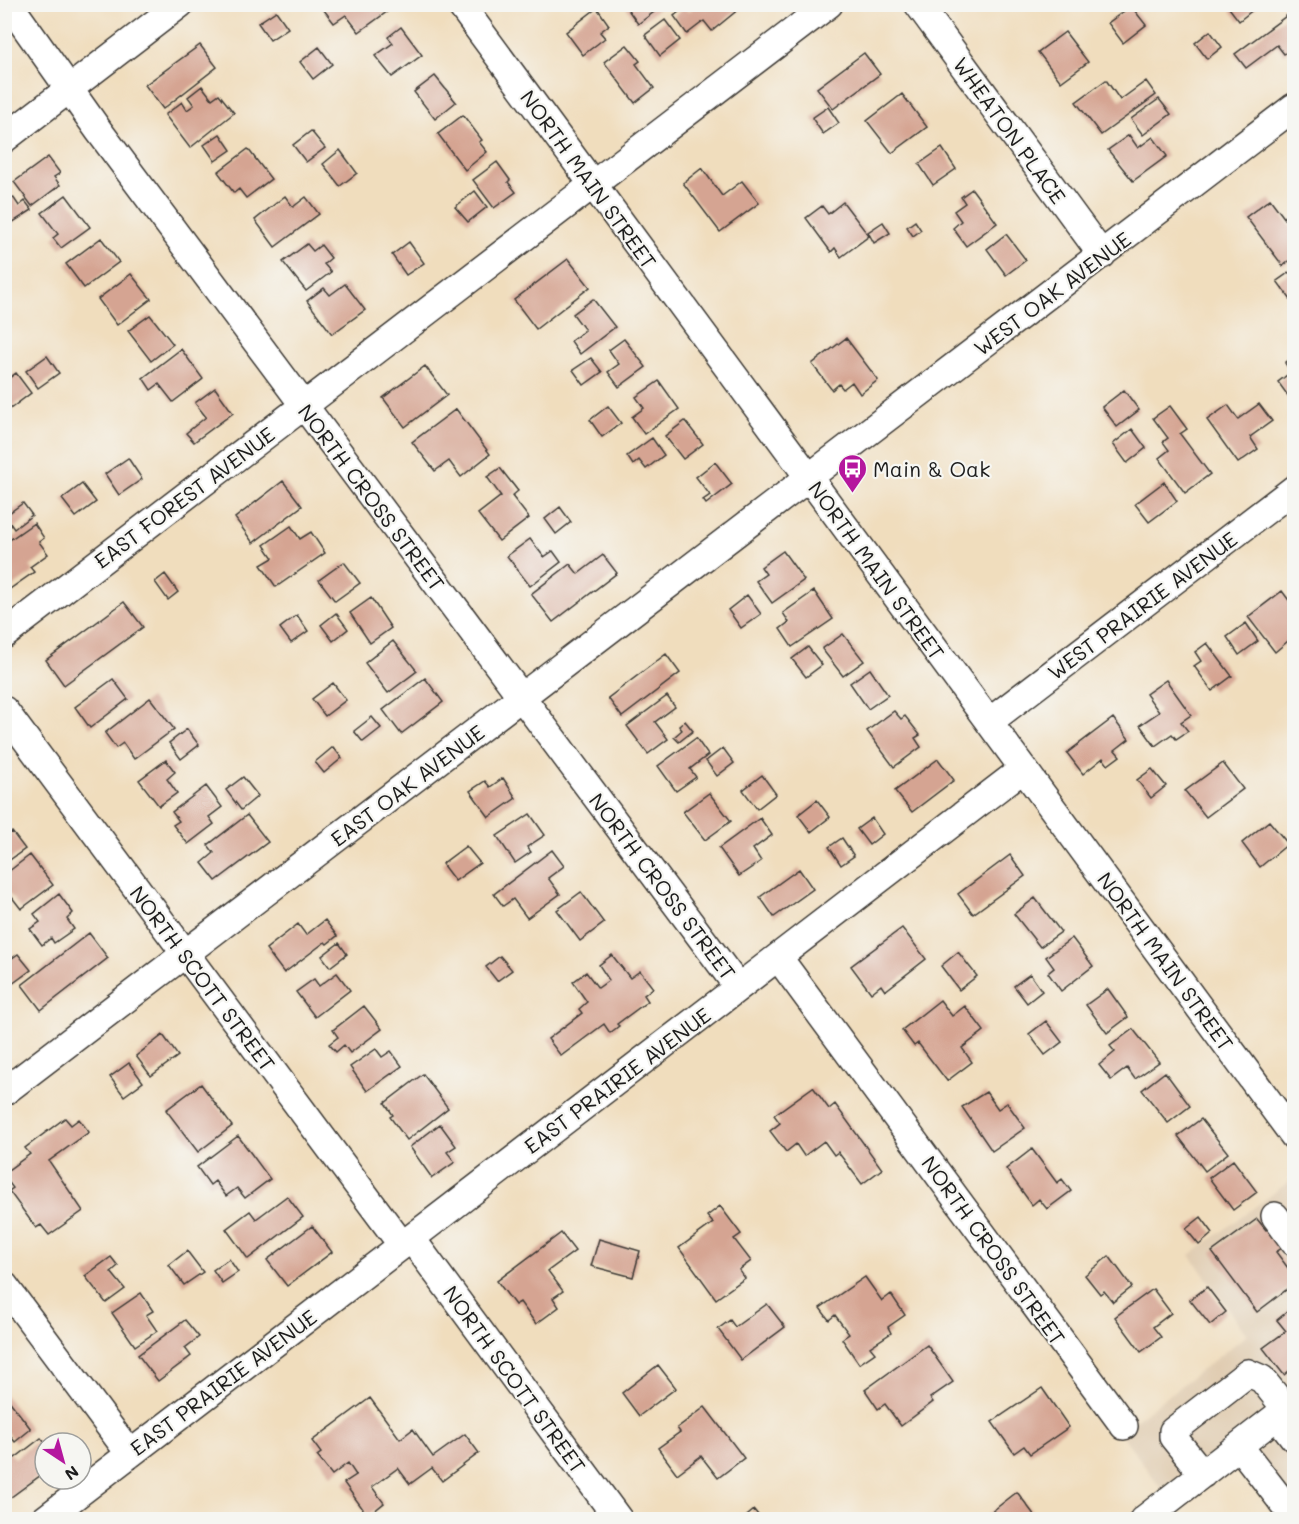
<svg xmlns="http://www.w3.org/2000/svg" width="1299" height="1524" font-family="Mali,sans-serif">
	<rect width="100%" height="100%" fill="#f6f6f2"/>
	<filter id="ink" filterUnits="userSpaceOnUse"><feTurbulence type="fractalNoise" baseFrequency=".0167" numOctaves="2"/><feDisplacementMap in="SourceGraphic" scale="12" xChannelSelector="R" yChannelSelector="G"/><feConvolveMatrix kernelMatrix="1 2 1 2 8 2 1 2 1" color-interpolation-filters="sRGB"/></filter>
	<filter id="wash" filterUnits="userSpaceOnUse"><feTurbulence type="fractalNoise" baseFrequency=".008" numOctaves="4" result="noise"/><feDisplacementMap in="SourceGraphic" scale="24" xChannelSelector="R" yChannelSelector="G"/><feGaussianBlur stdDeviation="1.35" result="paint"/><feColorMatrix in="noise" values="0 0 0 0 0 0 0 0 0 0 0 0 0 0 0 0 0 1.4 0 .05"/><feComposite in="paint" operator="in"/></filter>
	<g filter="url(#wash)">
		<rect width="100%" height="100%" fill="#f0ddbd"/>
		<path fill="#e0ccb1" d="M1294,1178V1395L1165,1494L1120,1432L1247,1335L1190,1255Z
			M1294,1424V1519L1246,1461Z"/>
		<g id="blocks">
			<path fill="#d5a492" d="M331,4H382L388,11L359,32L346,15L334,23L324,10Z
				M624,4H654L658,9L638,24Z
				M698,4H745L712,31L704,21L687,34L674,16L685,7L688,12Z
				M1226,4H1260L1239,21Z
				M1131,6L1146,25L1123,43L1108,23Z
				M597,8L609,25L600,32L605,38L583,55L566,32Z
				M276,11L288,28L270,40L258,23Z
				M1293,11L1294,47L1284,54L1277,45L1246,68L1235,54Z
				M665,20L680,40L660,56L645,35Z
				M401,27L422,55L392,77L375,56L393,43L388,37Z
				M1210,31L1222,47L1207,59L1195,43Z
				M1065,32L1088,62L1061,82L1038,52Z
				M200,45L217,67L163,109L145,85Z
				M627,45L640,61L636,64L654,88L635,103L604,62Z
				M319,47L332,64L313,79L300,62Z
				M864,53L880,74L833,109L817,88Z
				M435,76L456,102L435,119L414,92Z
				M1106,80L1120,100L1146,81L1156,95L1101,135L1076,102Z
				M202,86L212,99L219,94L234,113L190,148L165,115L182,102L187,110L194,105L188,97Z
				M902,94L927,127L892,153L867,121Z
				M1159,99L1171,114L1143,135L1131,119Z
				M828,107L839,123L823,134L812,118Z
				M463,115L482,140L479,142L487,152L465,170L438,134Z
				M311,131L325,148L306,162L293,145Z
				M220,134L231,150L215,161L204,145Z
				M1129,135L1138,148L1153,137L1167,156L1133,181L1108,150Z
				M942,148L956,169L933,185L919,164Z
				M248,149L271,179L246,198L239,189L234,193L218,172Z
				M340,150L357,173L340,186L323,164Z
				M48,157L60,173L54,177L60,185L32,206L14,182Z
				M497,162L510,180L508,182L516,192L494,208L473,180Z
				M702,168L722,196L742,181L759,203L720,232L683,183Z
				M972,189L997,223L966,246L953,228L961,221L954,211L965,203L961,197Z
				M475,191L487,207L468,222L455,207Z
				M66,195L90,227L61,248L53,238L58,234L42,213Z
				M285,196L293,207L306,197L319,214L275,247L255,220Z
				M13,197L19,206L25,201L32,210L4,228V203Z
				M1270,199L1294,231V257L1283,266L1246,217Z
				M843,202L869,236L841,257L835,248L831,252L806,218L822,206L828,214Z
				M915,221L921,230L913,236L907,227Z
				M883,222L890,233L874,243L868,232Z
				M1006,234L1026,260L1006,275L987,249Z
				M101,238L119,262L84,288L66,264Z
				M409,242L424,263L406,275L392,255Z
				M307,244L313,251L321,245L331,258L324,264L331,272L306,291L283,262Z
				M568,259L590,287L536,329L514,300Z
				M1294,269V298L1291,300L1277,281Z
				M131,274L151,299L117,325L98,299Z
				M345,284L365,310L332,334L307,301L324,288L330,295Z
				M593,299L615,327L580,354L571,341L585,330L573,314Z
				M150,315L173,344L151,361L128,331Z
				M846,338L878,380L860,394L852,382L843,389L839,384L832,390L812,364Z
				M624,339L646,367L619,387L608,372L619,364L609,350Z
				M181,349L203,379L173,402L159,384L151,390L143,378Z
				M47,356L59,373L38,388L26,371Z
				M1294,356V404L1278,382L1291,372L1285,363Z
				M591,358L602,372L584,385L573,370Z
				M425,366L447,395L405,427L383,398Z
				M16,373L31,393L10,409L4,402V382Z
				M659,381L679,409L644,434L632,417L644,408L636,397Z
				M215,388L233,413L194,442L186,433L206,417L195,403Z
				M1124,390L1139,410L1117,427L1102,407Z
				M1259,404L1272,421L1250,437L1258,449L1238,463L1207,420L1228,405L1238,419Z
				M608,406L621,423L602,437L590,420Z
				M1170,406L1187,429L1180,434L1210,474L1185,493L1159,458L1169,450L1163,442L1168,438L1153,418Z
				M456,409L490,454L461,477L449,461L435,471L412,442Z
				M685,421L703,444L683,459L665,436Z
				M1132,429L1146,448L1127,463L1113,444Z
				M652,438L664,455L646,469L639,460L633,465L627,456Z
				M128,458L142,479L119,495L105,474Z
				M715,462L732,484L706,504L703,500L710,495L696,477Z
				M500,468L518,491L512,496L529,518L499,541L478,514L501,496L487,477Z
				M283,481L302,506L253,543L235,518Z
				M1164,482L1177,501L1149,522L1135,504Z
				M82,484L96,502L76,517L62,499Z
				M23,503L32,515L14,529L5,516Z
				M560,507L571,522L556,534L545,519Z
				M34,523L44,538L39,542L48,554L30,567L34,572L4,593V544Z
				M291,526L300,539L311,532L325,553L276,587L261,565L273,558L264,545Z
				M530,539L544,557L553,551L561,562L530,586L507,556Z
				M783,551L804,580L772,603L756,581L766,574L761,567Z
				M603,555L617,573L553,622L531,594L570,564L578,574Z
				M344,562L360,583L335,601L319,580Z
				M165,574L178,592L168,600L155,582Z
				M814,591L833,619L792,647L780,629L789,622L783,613Z
				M1282,591L1294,607V636L1275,652L1248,617Z
				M747,595L761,614L741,628L728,610Z
				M371,598L391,628L370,643L350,613Z
				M124,602L143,627L64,685L46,660Z
				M336,613L348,629L333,641L321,625Z
				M297,615L308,631L291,643L280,628Z
				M1246,623L1258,641L1239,655L1227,637Z
				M843,634L864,661L843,676L822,649Z
				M393,641L417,671L388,693L365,663Z
				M1207,643L1232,676L1212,691L1194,666L1201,661L1195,652Z
				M808,647L822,665L806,677L792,659Z
				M666,654L680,673L622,717L608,698Z
				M870,669L888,695L868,709L850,683Z
				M425,678L443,702L401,734L383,710Z
				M113,679L128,699L90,728L75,707Z
				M1166,680L1191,715L1181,722L1188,731L1176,739L1172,734L1155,746L1140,725L1159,712L1146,694Z
				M333,683L346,700L325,716L312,699Z
				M667,696L675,707L655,722L668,739L648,754L627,726Z
				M150,698L174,729L134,759L123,743L116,748L105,733Z
				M894,711L901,719L905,716L920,735L915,738L921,747L894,767L867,731Z
				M372,717L381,728L363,742L354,731Z
				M1113,718L1129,739L1115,750L1120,756L1108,765L1103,758L1083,774L1067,753Z
				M685,721L693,731L679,742L674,737L682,730L679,726Z
				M187,729L199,745L181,759L169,743Z
				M696,738L708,755L690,769L696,777L676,791L658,766Z
				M333,747L342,758L324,773L315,762Z
				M723,748L734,763L717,776L706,761Z
				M938,759L954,780L912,812L895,791Z
				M166,760L175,772L167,779L177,793L159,806L139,780Z
				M1223,763L1243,789L1206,817L1185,791Z
				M1152,769L1166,786L1151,798L1137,780Z
				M762,775L776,794L757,809L743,790Z
				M243,777L258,796L241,810L226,790Z
				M503,778L516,798L489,817L470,791L485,781L490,787Z
				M206,786L222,807L209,817L214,824L188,844L173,825L179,821L172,812Z
				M709,793L731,821L705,840L683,812Z
				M817,800L830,817L811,832L798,815Z
				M530,814L545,835L527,847L531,852L515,863L497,836Z
				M247,815L268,842L216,881L202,863L214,853L208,845Z
				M760,818L772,835L753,849L761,861L739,876L719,848Z
				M872,818L883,834L869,845L857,829Z
				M1269,821L1288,844L1260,867L1242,843Z
				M12,832L25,849L4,864V837Z
				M842,838L854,856L841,865L829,847Z
				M466,846L480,863L455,881L442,864Z
				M552,850L564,866L548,878L560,894L527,918L513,899L503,906L494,894Z
				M30,855L53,885L21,909L4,887V875Z
				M1010,855L1025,876L973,914L958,894Z
				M799,869L813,889L774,917L760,897Z
				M581,892L604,923L580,941L557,910Z
				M59,894L73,913L67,919L74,929L54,943L51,938L42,945L30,929L40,922L34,914Z
				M1035,898L1061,932L1040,947L1014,914Z
				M325,920L337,936L327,944L325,942L284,973L266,949L298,924L306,935Z
				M902,928L926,959L885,991L881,985L871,993L851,966Z
				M89,933L108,958L41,1010L22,985Z
				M1072,938L1093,966L1061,991L1048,973L1054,968L1046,957Z
				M339,943L347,954L330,967L322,956Z
				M958,952L977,976L959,990L941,966Z
				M18,954L31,970L12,984L4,974V964Z
				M612,955L630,978L640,971L653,988L644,995L648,1001L617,1024L619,1026L610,1033L604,1024L561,1056L548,1039L582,1013L579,1009L587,1002L573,982L586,972L598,988L609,980L599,965Z
				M500,956L512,970L497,981L486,967Z
				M337,973L350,990L315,1017L296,992L314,979L319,986Z
				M1030,974L1042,991L1027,1003L1014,986Z
				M1108,989L1128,1017L1107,1033L1086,1005Z
				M940,1000L952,1016L965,1006L984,1031L962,1048L972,1062L947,1081L918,1043L914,1046L902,1030Z
				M364,1006L382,1029L350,1053L344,1045L336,1052L329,1044L338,1037L333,1030Z
				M1046,1021L1062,1042L1045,1055L1029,1034Z
				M1133,1029L1159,1062L1135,1079L1127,1068L1111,1080L1099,1065L1115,1052L1110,1046Z
				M163,1035L178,1056L151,1076L136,1056Z
				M376,1049L382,1057L391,1051L402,1066L367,1091L350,1067Z
				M129,1063L143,1082L124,1096L110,1077Z
				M1165,1072L1190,1106L1168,1123L1142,1090Z
				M423,1074L448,1108L407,1140L390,1117L393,1115L385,1103Z
				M201,1084L232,1126L198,1152L166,1110Z
				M813,1087L829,1109L835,1104L882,1169L862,1184L838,1152L834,1155L824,1141L804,1156L796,1144L786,1152L770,1131L780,1123L774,1115Z
				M986,1092L998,1109L1007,1103L1025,1128L992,1151L962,1107Z
				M65,1118L71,1125L79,1119L89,1132L49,1161L83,1211L49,1235L41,1225L36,1228L9,1191L13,1188L4,1176V1173L30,1154L25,1148Z
				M1201,1119L1228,1153L1205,1171L1178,1136Z
				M440,1124L456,1146L447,1152L455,1162L432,1178L410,1147Z
				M238,1136L270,1179L245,1198L237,1188L226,1196L215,1181L210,1185L197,1167Z
				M1032,1149L1057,1183L1062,1179L1071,1191L1047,1209L1039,1199L1032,1205L1006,1169Z
				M1233,1160L1257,1192L1233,1210L1209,1178Z
				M287,1196L303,1217L248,1259L226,1229L250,1211L256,1219Z
				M720,1206L741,1234L734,1239L751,1261L739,1270L745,1278L716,1299L679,1248L713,1223L707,1216Z
				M1201,1217L1213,1233L1199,1245L1186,1229Z
				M1257,1219L1266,1230L1270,1227L1285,1246L1276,1252L1294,1276V1284L1257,1312L1212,1252Z
				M312,1226L332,1252L287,1286L267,1260Z
				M561,1233L575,1251L548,1271L563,1291L553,1298L559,1307L536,1324L520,1302L515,1305L497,1281Z
				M599,1239L640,1251L633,1277L591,1266Z
				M187,1251L203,1272L184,1285L169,1265Z
				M1109,1256L1132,1287L1113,1302L1104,1291L1100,1294L1085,1275Z
				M111,1257L118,1266L111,1272L125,1289L106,1303L85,1276Z
				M229,1259L238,1272L222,1283L213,1270Z
				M865,1277L882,1301L891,1294L905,1315L888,1327L891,1333L870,1347L875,1353L859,1364L842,1339L849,1334L835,1315L829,1320L820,1308Z
				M1207,1287L1226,1312L1210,1325L1190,1300Z
				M1153,1289L1171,1313L1153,1327L1161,1337L1141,1352L1115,1317Z
				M141,1293L153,1311L146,1315L157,1331L135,1346L112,1313Z
				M767,1304L785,1327L741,1360L718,1329L730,1320L735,1327Z
				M1294,1306V1367L1284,1375L1263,1348L1286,1331L1277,1320Z
				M185,1320L199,1337L185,1348L191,1356L158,1381L138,1355Z
				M927,1345L953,1382L930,1398L933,1402L901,1426L885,1404L878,1409L865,1390Z
				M658,1365L676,1388L639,1416L622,1393Z
				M1042,1388L1069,1427L1030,1454L1024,1446L1014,1453L992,1422Z
				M4,1394L31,1429L15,1442L4,1428Z
				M370,1398L400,1439L413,1429L433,1457L465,1434L479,1453L442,1481L432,1468L410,1484L398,1468L372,1487L384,1503L368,1516L344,1483L356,1475L348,1463L332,1475L317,1456L321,1453L312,1441Z
				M705,1407L744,1458L718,1478L701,1456L677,1474L658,1448L680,1432L677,1428Z
				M41,1438L45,1443V1472L7,1500L4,1496V1457L10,1453L15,1458Z
				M1017,1492L1038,1520H981Z
				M754,1510L762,1520H742Z"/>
		</g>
	</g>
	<g filter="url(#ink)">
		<use href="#blocks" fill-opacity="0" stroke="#3c3934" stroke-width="1.5"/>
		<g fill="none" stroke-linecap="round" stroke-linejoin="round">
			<defs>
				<path id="minor" d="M9,4L99,131L738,987
					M460,4L1294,1136
					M918,4L1102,255
					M4,139L180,4
					M4,635L829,4
					M4,710L402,1245
					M989,722L1294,489
					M778,957L1124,1426
					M4,1092L1294,107
					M1275,1216L1294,1242
					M411,1238L619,1520
					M4,1285L130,1454
					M1277,1416L1294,1438
					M1239,1446L1294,1517
					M1203,1474L1173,1437V1431L1248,1373L1262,1379L1286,1409
					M44,1520L1023,769
					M1143,1520L1294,1403"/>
			</defs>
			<use href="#minor" stroke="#3c3934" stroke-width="30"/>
			<use href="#minor" stroke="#fff" stroke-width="27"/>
		</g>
	</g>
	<defs>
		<symbol id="bus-pin" viewBox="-11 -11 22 30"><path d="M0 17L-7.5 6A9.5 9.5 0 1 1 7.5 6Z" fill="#b5179e" stroke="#f6f6f2"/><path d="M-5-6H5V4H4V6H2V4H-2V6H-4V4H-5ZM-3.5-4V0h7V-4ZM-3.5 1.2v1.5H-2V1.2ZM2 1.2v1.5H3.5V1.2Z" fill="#fff"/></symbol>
	</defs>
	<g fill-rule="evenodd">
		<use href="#bus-pin" x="836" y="452" width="33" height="45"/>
	</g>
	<g text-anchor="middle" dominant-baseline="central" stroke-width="4.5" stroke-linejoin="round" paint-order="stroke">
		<g font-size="21" fill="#1c1c1c" stroke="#f6f6f2">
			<text transform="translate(1010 130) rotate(54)">WHEATON PLACE</text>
			<text transform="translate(589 179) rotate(54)">NORTH MAIN STREET</text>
			<text transform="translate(1052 293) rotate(-37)">WEST OAK AVENUE</text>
			<text transform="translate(184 497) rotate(-37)">EAST FOREST AVENUE</text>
			<text transform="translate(372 497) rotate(53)">NORTH CROSS STREET</text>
			<text transform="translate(877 570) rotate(54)">NORTH MAIN STREET</text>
			<text transform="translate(1142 605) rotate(-37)">WEST PRAIRIE AVENUE</text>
			<text transform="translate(407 785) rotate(-37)">EAST OAK AVENUE</text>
			<text transform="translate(663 886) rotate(53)">NORTH CROSS STREET</text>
			<text transform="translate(1166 961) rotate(54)">NORTH MAIN STREET</text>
			<text transform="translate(203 978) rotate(53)">NORTH SCOTT STREET</text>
			<text transform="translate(617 1080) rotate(-37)">EAST PRAIRIE AVENUE</text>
			<text transform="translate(994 1250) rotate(54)">NORTH CROSS STREET</text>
			<text transform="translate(515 1379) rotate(54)">NORTH SCOTT STREET</text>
			<text transform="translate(223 1382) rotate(-37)">EAST PRAIRIE AVENUE</text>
		</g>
		<g font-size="21" fill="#1c1c1c" stroke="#f6f6f2" text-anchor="start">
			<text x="873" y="468">Main &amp; Oak</text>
		</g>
	</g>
	<rect width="1299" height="1524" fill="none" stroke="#f6f6f2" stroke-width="24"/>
	<g transform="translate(63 1461) rotate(144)"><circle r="28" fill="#f6f6f2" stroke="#9f9f9c" stroke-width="1.5"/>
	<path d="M0-4.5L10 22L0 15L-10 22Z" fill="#b5179e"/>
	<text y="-9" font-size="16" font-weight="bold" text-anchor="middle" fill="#1c1c1c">N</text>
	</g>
</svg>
